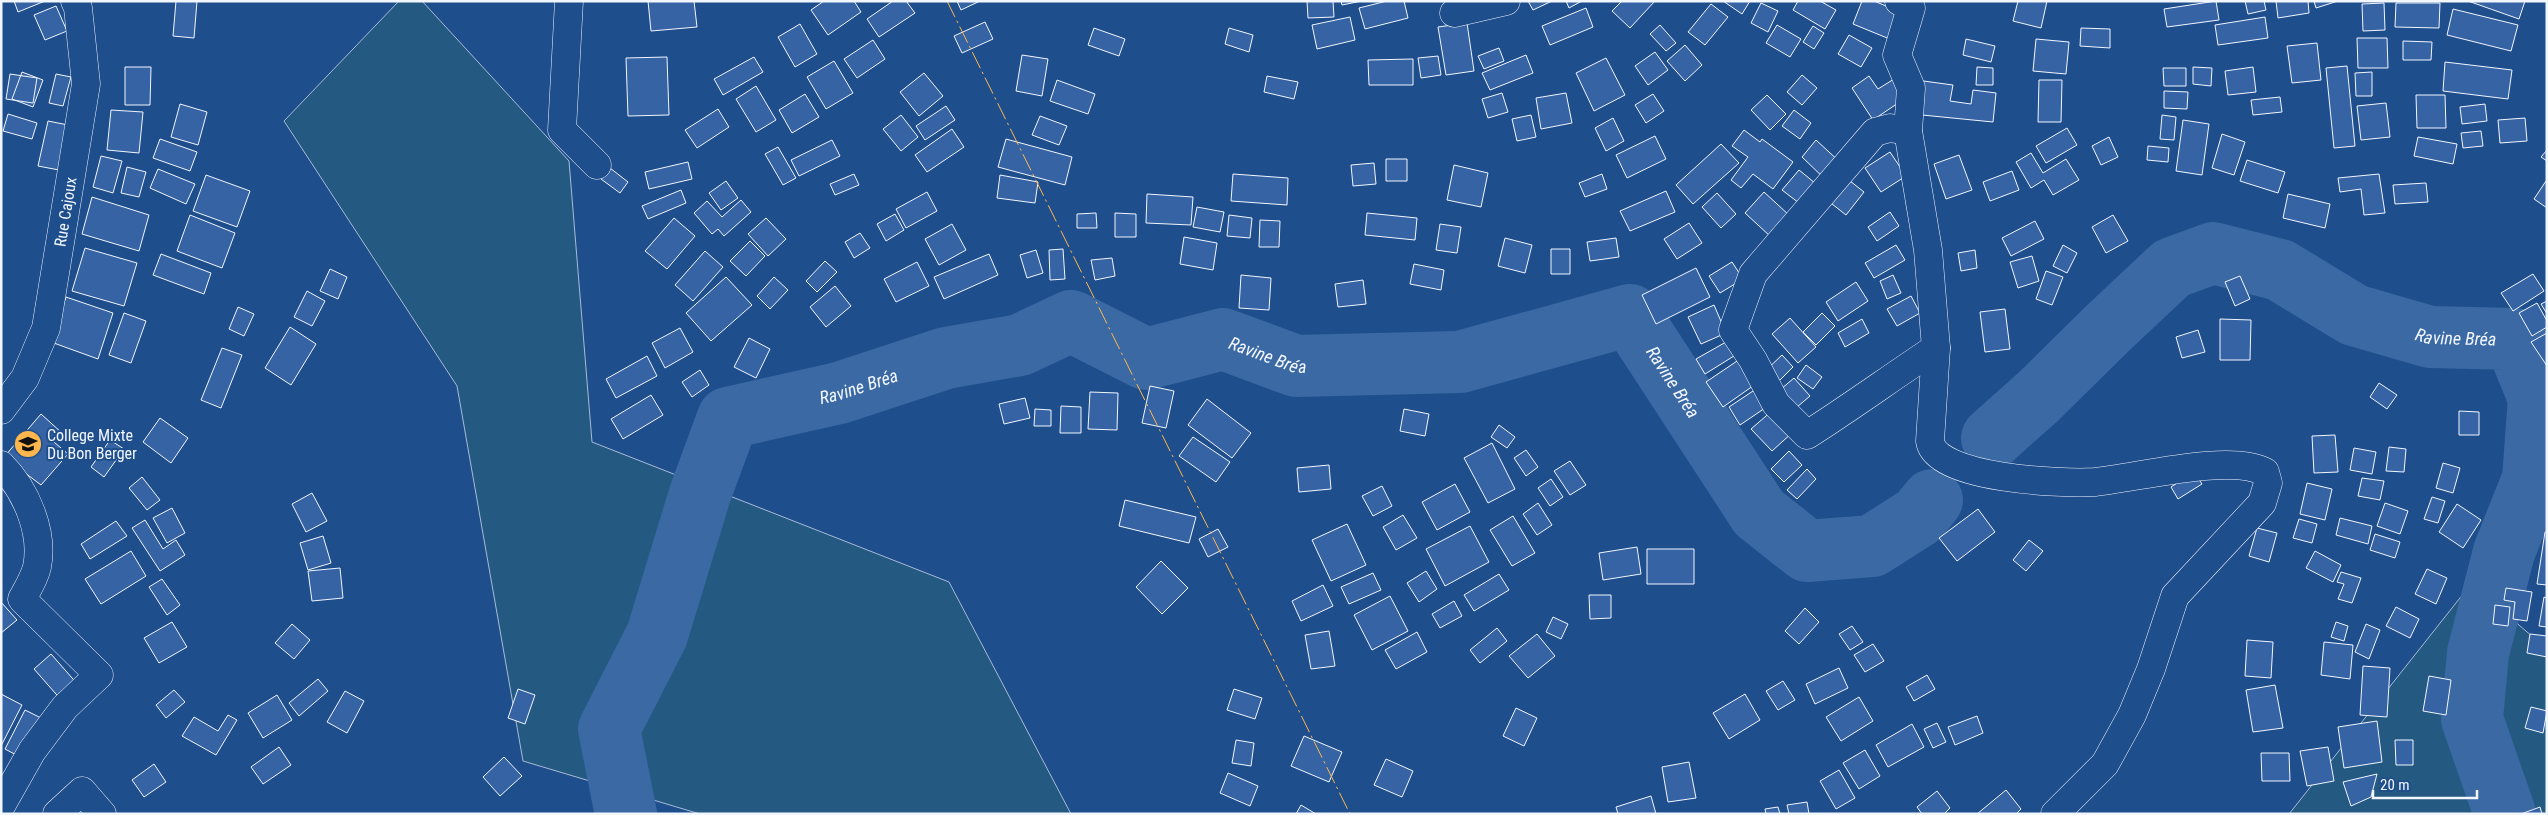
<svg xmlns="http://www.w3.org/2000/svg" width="2548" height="815" font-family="'Roboto Condensed',sans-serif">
	<rect width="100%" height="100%" fill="#1f4e8c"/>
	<path fill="#245a82" stroke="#a8bbd7" d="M399,1H422L569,161L592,442L949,582L1071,814H700L523,761L457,386L284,121Z
		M2471,584L2547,649V814H2289Z"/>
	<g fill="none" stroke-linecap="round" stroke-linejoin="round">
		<g stroke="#3b69a3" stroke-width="62">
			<path id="s1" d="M1992,438L2038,397L2108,328L2172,268L2213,253L2280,270L2354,315L2430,337L2515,339L2539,398L2533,479L2504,552L2478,653L2472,719L2505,814"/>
			<path id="s2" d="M626,814L609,729L657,635L700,494L728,418L839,393L946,358L1020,345L1071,321L1146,359L1223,339L1296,366L1460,362L1630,315L1759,513L1807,551L1872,546L1919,516L1932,500"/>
		</g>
	</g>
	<path fill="#3563a3" stroke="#f2f6ff" d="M14,1H45L18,12Z
		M176,1H197L194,38L173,36Z
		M648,1H694L697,27L651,31Z
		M824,1H854L861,12L828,35L811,10Z
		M893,1H906L915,13L879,37L867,19Z
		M957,1H980L961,10Z
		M1307,1H1333L1334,17L1308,18Z
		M1341,1H1362L1342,5Z
		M1387,1H1404L1408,18L1365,29L1359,8Z
		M1528,1H1552L1533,10Z
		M1566,1H1582L1569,8Z
		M1622,1H1655L1630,28L1612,11Z
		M1723,1H1750L1742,14Z
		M1798,1H1820L1836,10L1825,29L1793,10Z
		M1862,1H1874L1903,13L1892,40L1853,24Z
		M2018,1H2047L2041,28L2013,21Z
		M2216,1L2219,20L2167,27L2164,9Z
		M2245,1H2264L2266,10L2248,14Z
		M2276,1H2308L2309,13L2278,18Z
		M2314,1H2338L2316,8Z
		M2468,1H2525L2519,19Z
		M1761,3L1778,11L1768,32L1751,23Z
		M2384,3L2385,30L2363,31L2362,4Z
		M2396,3H2440L2439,28L2395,27Z
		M1711,4L1728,17L1705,45L1688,32Z
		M56,6L67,31L45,40L34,15Z
		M1586,8L1593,27L1550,45L1542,26Z
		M2453,9L2518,25L2511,51L2447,35Z
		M1350,17L1355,40L1317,49L1312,25Z
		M2265,17L2268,38L2218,45L2215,25Z
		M985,22L993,39L962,53L954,36Z
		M1467,23L1474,71L1446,75L1438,27Z
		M800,24L817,54L795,67L778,37Z
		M1660,25L1676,43L1666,51L1650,34Z
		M1777,25L1801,39L1790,57L1766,43Z
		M1813,26L1824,33L1814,49L1803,42Z
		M1094,28L1125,39L1119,56L1088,45Z
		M1229,28L1253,35L1249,52L1225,44Z
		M2081,28L2110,29V48L2080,46Z
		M1849,35L1872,48L1861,67L1838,54Z
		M2357,38H2387L2388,68H2358Z
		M1966,39L1995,46L1991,62L1963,55Z
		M2036,39L2069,42L2066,74L2033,71Z
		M873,40L885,59L857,78L844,59Z
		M2403,41L2432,42L2431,60H2403Z
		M2317,43L2321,80L2292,83L2287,46Z
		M1685,45L1702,65L1685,81L1667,61Z
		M1499,48L1504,61L1484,69L1478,56Z
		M1655,52L1668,70L1648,85L1635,66Z
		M1022,55L1048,59L1042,96L1016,91Z
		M1526,55L1533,73L1490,90L1482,73Z
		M1438,56L1441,75L1421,78L1418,58Z
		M667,57L669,115L628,116L626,58Z
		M754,57L763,72L723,95L714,79Z
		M1606,58L1625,95L1594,111L1576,73Z
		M1413,59V85H1369L1368,60Z
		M834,61L853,93L826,109L807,77Z
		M2445,62L2512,70L2508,99L2443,91Z
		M2347,66L2355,146L2334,148L2326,68Z
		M125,67H151L150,105H125Z
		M1977,67L1993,68V85H1976Z
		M2193,67L2212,68L2211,86L2193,84Z
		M2253,67L2256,92L2228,95L2225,71Z
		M2163,68H2186V86H2164Z
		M22,72L43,80L33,107L12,99Z
		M2372,72V96H2356L2355,73Z
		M924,73L943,96L919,116L900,92Z
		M10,74L37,78L33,103L6,99Z
		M56,74L71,77L63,106L49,103Z
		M1802,75L1817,88L1802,105L1787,92Z
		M1267,76L1298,82L1294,99L1264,92Z
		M1869,76L1878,89L1894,79L1907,97L1873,120L1852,88Z
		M1057,80L1095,94L1088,114L1050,101Z
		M1916,80L1953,85L1950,101L1971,104L1973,90L1996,93L1993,122L1912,114Z
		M2039,80H2062L2061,122H2038Z
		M756,86L776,120L756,132L736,99Z
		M2164,91L2188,92L2187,109L2164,108Z
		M1502,93L1508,112L1488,118L1482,99Z
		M1566,93L1572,123L1541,129L1536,98Z
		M805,94L819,117L792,133L779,110Z
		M1653,94L1664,111L1646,123L1635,105Z
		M1767,95L1786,114L1770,130L1751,110Z
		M2416,95H2445L2446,128H2417Z
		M2280,97L2282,112L2253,115L2251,100Z
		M2386,103L2390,137L2361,140L2357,106Z
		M180,104L207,112L198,145L171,137Z
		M2485,104L2487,121L2462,124L2460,107Z
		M946,106L955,120L925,140L916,126Z
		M718,109L729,127L697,148L685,130Z
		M111,110L143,112L139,153L107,150Z
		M1794,110L1811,123L1800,139L1782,126Z
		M8,114L37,123L32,139L3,131Z
		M901,115L918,137L901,151L883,129Z
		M1531,115L1536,137L1517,141L1512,119Z
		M2162,115L2176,117L2174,140L2160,139Z
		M1040,116L1067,126L1059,145L1032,135Z
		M1613,118L1624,141L1606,151L1595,128Z
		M2525,118L2527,141L2500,143L2498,120Z
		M2183,120L2209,124L2202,175L2176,171Z
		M48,121L68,125L59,170L38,166Z
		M2067,128L2077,145L2046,163L2036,146Z
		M952,129L964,147L927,172L915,155Z
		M1744,130L1760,142L1762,139L1793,162L1773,189L1753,174L1741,188L1731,180L1748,157L1732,146Z
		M2481,131L2483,146L2463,148L2461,133Z
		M2222,134L2245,142L2234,175L2212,168Z
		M1655,136L1666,159L1627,178L1616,155Z
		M2109,137L2118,157L2101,165L2092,146Z
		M2418,137L2457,144L2453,164L2414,156Z
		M160,139L197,152L190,171L153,158Z
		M1006,139L1072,157L1065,185L998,167Z
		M832,140L840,156L799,176L791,160Z
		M1816,140L1842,164L1827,181L1802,157Z
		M1721,144L1739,163L1693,204L1676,185Z
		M2148,146L2169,148L2168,162L2147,160Z
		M778,147L796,178L783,185L765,154Z
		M2547,150V161L2541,157Z
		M1890,152L1906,176L1881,192L1865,168Z
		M2031,153L2043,173L2066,159L2079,180L2053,195L2044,180L2031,188L2016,162Z
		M1959,155L1972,190L1946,199L1934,164Z
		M101,156L122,161L113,193L93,187Z
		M1386,159H1407V181H1386Z
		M2247,160L2285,172L2278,193L2240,181Z
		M688,162L692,179L649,189L645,172Z
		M1374,163L1376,184L1353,186L1351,165Z
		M1454,165L1488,173L1481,207L1447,200Z
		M127,167L146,172L139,197L121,193Z
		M610,168L628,182L620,193L601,179Z
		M158,169L195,184L186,204L150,188Z
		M1799,170L1815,183L1799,203L1782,190Z
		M2012,171L2019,190L1990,201L1983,182Z
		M854,174L859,185L835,195L830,184Z
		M1233,174L1288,178L1287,205L1231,201Z
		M1602,174L1607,189L1585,197L1579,183Z
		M2379,174L2385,213L2364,215L2361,189L2340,192L2338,178Z
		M206,175L250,191L237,227L193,211Z
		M1000,175L1038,182L1035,203L997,198Z
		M1845,177L1864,192L1846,215L1827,200Z
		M726,181L738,198L721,210L709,193Z
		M2546,181L2547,182V208L2534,199Z
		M2426,183L2428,202L2395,204L2393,185Z
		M681,190L686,203L648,219L642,206Z
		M1666,191L1675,212L1630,231L1620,211Z
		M927,192L937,211L906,228L896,209Z
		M1764,192L1790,216L1771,237L1745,213Z
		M1717,193L1736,214L1721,228L1702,207Z
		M1147,194L1193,197L1191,225L1146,223Z
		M2288,194L2330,204L2325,228L2283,218Z
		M92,197L149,215L139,251L82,234Z
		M741,200L751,212L724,236L718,229L712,234L694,213L707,201L722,217Z
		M1197,207L1224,212L1220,232L1193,227Z
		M1890,212L1899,226L1877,241L1868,227Z
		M1096,213L1097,228H1077V214Z
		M1115,213L1136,214V237H1115Z
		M1367,213L1417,218L1415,240L1365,235Z
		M895,214L904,230L886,241L877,224Z
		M190,215L235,233L222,268L177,251Z
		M1229,215L1252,218L1250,238L1227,236Z
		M2113,215L2128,241L2106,253L2092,227Z
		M674,218L695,236L667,269L645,251Z
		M766,218L786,239L768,256L748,234Z
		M1260,220L1280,221L1279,247H1259Z
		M2035,221L2044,239L2011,256L2002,238Z
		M1689,223L1702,243L1677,259L1664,239Z
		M952,224L966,250L939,265L925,239Z
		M1440,224L1461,227L1457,253L1436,250Z
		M860,233L870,248L854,258L845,242Z
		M1184,237L1217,243L1213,270L1180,264Z
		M1505,238L1532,245L1525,273L1498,266Z
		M1616,238L1619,257L1590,261L1587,242Z
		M750,241L765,256L746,276L730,261Z
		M1896,245L1905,260L1874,278L1865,263Z
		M2063,245L2077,253L2067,273L2053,266Z
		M85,248L137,263L124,306L72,291Z
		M1063,249L1065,279L1050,280L1049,250Z
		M1551,249H1570V274H1551Z
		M1036,250L1043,273L1027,278L1020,255Z
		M1975,250L1977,268L1961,271L1958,253Z
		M705,251L723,267L693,301L675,285Z
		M161,254L211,273L204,294L153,275Z
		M989,254L998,275L944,299L934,277Z
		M2032,256L2039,281L2018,288L2010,262Z
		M1112,258L1115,276L1095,280L1091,260Z
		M825,261L837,272L817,292L806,281Z
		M917,262L929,286L896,302L884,279Z
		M1732,262L1743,279L1720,293L1709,276Z
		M1414,264L1444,270L1441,290L1410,284Z
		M1696,268L1710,297L1656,324L1642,295Z
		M330,269L347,277L338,299L320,291Z
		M2046,271L2063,277L2052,305L2036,299Z
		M2533,274L2544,291L2513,311L2501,293Z
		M1241,275L1271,278L1269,310L1239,308Z
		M1893,275L1901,293L1887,299L1880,281Z
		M2240,276L2250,299L2235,306L2225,282Z
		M726,277L752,305L711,341L686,313Z
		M774,277L788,290L770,309L757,296Z
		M1363,280L1366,304L1338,307L1335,284Z
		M1856,282L1868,301L1838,321L1826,302Z
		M835,286L851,306L826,327L810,307Z
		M307,291L325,301L312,326L294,317Z
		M1911,296L1920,313L1897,326L1887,309Z
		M66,297L113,313L98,359L51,342Z
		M2547,301V314L2541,304Z
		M2537,303L2547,321V327L2532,336L2519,313Z
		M1714,305L1726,333L1701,344L1688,317Z
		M238,307L254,314L244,336L229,329Z
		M2005,309L2010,349L1985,352L1980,312Z
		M124,313L146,321L131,363L109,355Z
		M1822,313L1835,326L1816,345L1803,332Z
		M1790,318L1816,347L1798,363L1772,334Z
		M1862,319L1869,333L1845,347L1838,333Z
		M2220,319L2251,320L2250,360H2220Z
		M290,327L316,344L291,385L265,368Z
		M680,328L693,352L665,368L652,343Z
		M2198,330L2205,352L2182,358L2176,337Z
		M2547,333V366L2531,342Z
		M749,338L770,349L756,378L734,367Z
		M1726,342L1734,356L1705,374L1696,359Z
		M222,348L242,355L221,408L201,400Z
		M1782,355L1793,367L1775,385L1763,373Z
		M647,356L657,376L616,398L606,379Z
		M1743,357L1760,381L1723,407L1706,382Z
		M1806,365L1822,377L1813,389L1797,378Z
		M700,370L709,385L692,397L682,382Z
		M1794,378L1810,396L1790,413L1774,395Z
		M2379,383L2397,395L2387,409L2370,397Z
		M1150,386L1174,391L1166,428L1142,423Z
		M1759,387L1771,404L1740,425L1729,407Z
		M1090,392L1118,393L1117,430L1088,429Z
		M651,395L663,415L623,439L611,419Z
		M1025,398L1030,418L1004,424L999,404Z
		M1207,399L1251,433L1232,458L1188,425Z
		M1061,406L1081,407V433H1060Z
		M1035,409L1051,410V426H1034Z
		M1404,409L1429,414L1425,436L1400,431Z
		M1773,410L1793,432L1772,451L1751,429Z
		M2459,411L2479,412V435H2459Z
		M41,414L62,433L54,442L68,454L41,485L4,457Z
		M160,418L188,438L171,463L143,442Z
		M1499,425L1515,437L1507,448L1491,437Z
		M2335,435L2338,472L2314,473L2312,436Z
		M1193,437L1230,462L1216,482L1179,456Z
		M110,440L124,449L104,477L91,467Z
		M1492,443L1515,489L1488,503L1464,458Z
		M2389,447L2406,449L2404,472L2386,471Z
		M2354,448L2376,452L2372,474L2350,470Z
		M1526,450L1538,467L1526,476L1514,458Z
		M1789,451L1802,465L1784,482L1771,469Z
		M1570,461L1586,485L1570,495L1554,471Z
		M2443,463L2460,468L2453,493L2436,488Z
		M1329,465L1331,489L1299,492L1297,468Z
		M1807,469L1816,479L1797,499L1787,490Z
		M2194,472L2202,484L2178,499L2171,487Z
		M142,477L160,500L147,510L129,488Z
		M2362,478L2384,481L2380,500L2358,496Z
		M1551,479L1563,497L1550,506L1538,488Z
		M2307,483L2332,489L2325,520L2300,514Z
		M1455,484L1470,512L1437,530L1422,502Z
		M1382,486L1392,506L1373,516L1362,496Z
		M312,493L327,521L306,532L292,504Z
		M2432,497L2445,501L2438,523L2424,519Z
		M1125,500L1196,517L1189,543L1119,526Z
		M1538,503L1552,525L1537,535L1523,514Z
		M2385,503L2408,511L2400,534L2377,526Z
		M2457,504L2481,520L2463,548L2439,532Z
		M172,508L185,533L167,543L153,518Z
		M1978,509L1995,532L1957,561L1939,538Z
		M1403,515L1417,538L1396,550L1383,527Z
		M1513,516L1535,553L1512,566L1490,530Z
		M2340,518L2372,526L2368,544L2336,535Z
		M2299,519L2317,524L2312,543L2293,538Z
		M145,520L163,549L176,540L185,555L160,571L132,528Z
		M116,521L127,536L90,559L81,544Z
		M1347,524L1366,565L1331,581L1312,540Z
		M1470,526L1489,562L1445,586L1426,549Z
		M2257,528L2277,533L2269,562L2249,556Z
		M1218,529L1228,547L1208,557L1199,539Z
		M2545,532H2547V585L2537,584Z
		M2375,534L2400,542L2395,558L2370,550Z
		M323,536L331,563L308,570L300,543Z
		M2029,540L2043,551L2026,571L2013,560Z
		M1637,547L1641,574L1603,580L1599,553Z
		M1647,549H1694V584H1647Z
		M131,551L146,576L101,604L85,579Z
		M2315,551L2341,565L2333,582L2306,568Z
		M1161,561L1188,588L1162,614L1136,587Z
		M340,568L343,598L312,601L308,571Z
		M2427,569L2447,578L2436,604L2415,594Z
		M1426,571L1437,589L1419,602L1407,583Z
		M2341,572L2361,578L2352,603L2338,599L2344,584L2337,582Z
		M1373,573L1381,590L1349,604L1341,587Z
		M1499,574L1509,590L1474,611L1464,595Z
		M162,579L180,605L167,615L149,587Z
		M1323,585L1333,606L1301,621L1292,601Z
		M2506,588L2532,592L2527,621L2513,619L2515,602L2504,600Z
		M1589,595H1611V618L1590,619Z
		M1390,596L1408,631L1372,650L1354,615Z
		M2544,597L2547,598V627L2539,626Z
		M1454,601L1462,616L1440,628L1432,614Z
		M1,602L17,620L1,633Z
		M2495,605L2510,607L2508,626L2493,624Z
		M2396,607L2419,619L2410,638L2386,626Z
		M1805,608L1819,622L1799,644L1785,631Z
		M1553,617L1568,624L1561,639L1546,632Z
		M172,622L187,647L159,663L144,638Z
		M2336,622L2348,626L2344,641L2331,637Z
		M292,624L310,640L294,659L275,643Z
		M2366,624L2380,630L2369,659L2355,652Z
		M1852,626L1863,642L1850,650L1839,634Z
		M1497,628L1507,641L1480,663L1470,650Z
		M1329,631L1335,666L1311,669L1305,635Z
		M1417,632L1427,652L1396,669L1385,650Z
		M1537,634L1555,656L1528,678L1509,656Z
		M2530,634L2547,636V657L2527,653Z
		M2247,640L2273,642L2271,678L2245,676Z
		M2324,642L2353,645L2350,679L2321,675Z
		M1873,644L1884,661L1865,672L1854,655Z
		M51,654L80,687L63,702L34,669Z
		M2363,666L2390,668L2387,717L2360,715Z
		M1839,668L1848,688L1815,704L1806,684Z
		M1927,675L1935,689L1914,701L1906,687Z
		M2429,676L2451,680L2446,715L2423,711Z
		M318,679L328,691L299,716L289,703Z
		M1783,681L1795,700L1778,710L1766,691Z
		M2275,685L2283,728L2253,732L2246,690Z
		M518,689L535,695L525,724L508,718Z
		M1234,689L1262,698L1255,719L1227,710Z
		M174,690L185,702L166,718L156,705Z
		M345,691L364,701L347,733L327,722Z
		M1,694L22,705L1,746Z
		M1745,694L1760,720L1729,739L1713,713Z
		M277,695L292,720L263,738L248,713Z
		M1859,697L1873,721L1841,741L1826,717Z
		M2531,707L2547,711L2543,733L2525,728Z
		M1516,708L1537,718L1524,746L1503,736Z
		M25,710L43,719L22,758L5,749Z
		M228,715L237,720L216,755L182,736L194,717L218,731Z
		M1977,716L1983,733L1955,745L1948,727Z
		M2377,721L2382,762L2344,768L2338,727Z
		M1937,723L1946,742L1933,748L1924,729Z
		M1912,724L1924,747L1888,767L1876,745Z
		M1304,736L1342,752L1329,782L1291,766Z
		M1236,740L1254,743L1251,766L1232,763Z
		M2395,740H2413V765H2396Z
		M279,747L291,765L263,784L251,767Z
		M2328,747L2334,781L2307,786L2300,751Z
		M1865,750L1880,776L1859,789L1843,763Z
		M2261,753H2289L2290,781H2262Z
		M504,757L522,776L500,796L483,777Z
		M1386,759L1413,771L1402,797L1374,785Z
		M1689,762L1696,798L1668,802L1662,767Z
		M154,764L166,782L144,797L132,780Z
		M1839,770L1855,798L1836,809L1820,781Z
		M1228,773L1258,786L1250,806L1220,793Z
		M2377,774L2371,797L2351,806L2343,782Z
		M2006,790L2021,809L2016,814H1977Z
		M1937,791L1950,808L1944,814H1922L1917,807Z
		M1651,796L1656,814H1618L1616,807Z
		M1807,802L1809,814H1789L1787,805Z
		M1301,805L1316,814H1296Z
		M1778,807L1780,814H1766L1765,809Z
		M2540,807L2542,814H2521Z"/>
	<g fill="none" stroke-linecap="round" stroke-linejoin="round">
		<defs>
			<g id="minor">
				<path d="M569,1L562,130L597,165"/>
				<path d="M1899,1L1911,8L1897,55L1911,88L1908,131L1928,250L1936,348L1930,441C1935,479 2063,484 2095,482C2136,478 2231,453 2265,472L2268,483L2262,503L2175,596L2151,669L2132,715L2105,764L2055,814"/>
				<path d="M1454,13L1506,1"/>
				<path d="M1908,131L1890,128L1875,132L1753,274L1733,330L1753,360L1776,404L1807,435C1851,407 1892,377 1936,348"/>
				<path id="s3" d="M1,410L25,378L46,328L86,84L78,8L75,1"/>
				<path d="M1,465C26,490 44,532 37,567C34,579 28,588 22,599L99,675L65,707L32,751L1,806"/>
				<path d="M57,814L82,791L102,814"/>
			</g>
		</defs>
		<use href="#minor" stroke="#f2f6ff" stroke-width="29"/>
		<use href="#minor" stroke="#1f4e8c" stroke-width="28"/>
		<path stroke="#ffb74d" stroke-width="1" stroke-dasharray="18 4 2.5 4" stroke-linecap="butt" d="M947,1L1350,814"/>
	</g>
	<defs>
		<symbol id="school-disc" viewBox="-11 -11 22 22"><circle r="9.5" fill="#ffb74d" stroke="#1f4e8c"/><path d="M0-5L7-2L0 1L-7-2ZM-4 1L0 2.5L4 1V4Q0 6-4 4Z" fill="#111"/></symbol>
	</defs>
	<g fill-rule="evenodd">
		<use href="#school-disc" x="12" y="428" width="32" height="32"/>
	</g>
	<g text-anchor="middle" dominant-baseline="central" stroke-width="4" stroke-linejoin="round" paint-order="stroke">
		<g font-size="16" fill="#f2f6ff" stroke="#1f4e8c">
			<text stroke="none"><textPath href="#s3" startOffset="212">Rue Cajoux</textPath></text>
		</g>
		<g font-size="16" fill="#f2f6ff" stroke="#1f4e8c" text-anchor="start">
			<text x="47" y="435">College Mixte<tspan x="47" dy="18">Du Bon Berger</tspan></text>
		</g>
		<g font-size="18" font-style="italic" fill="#f2f6ff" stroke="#1f4e8c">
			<text stroke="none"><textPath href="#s1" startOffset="552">Ravine Bréa</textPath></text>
			<text stroke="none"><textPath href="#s2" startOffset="990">Ravine Bréa</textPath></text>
			<text stroke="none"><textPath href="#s2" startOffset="1440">Ravine Bréa</textPath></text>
			<text stroke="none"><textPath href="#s2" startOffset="555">Ravine Bréa</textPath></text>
		</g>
	</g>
	<rect width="2548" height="815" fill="none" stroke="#f2f6ff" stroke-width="5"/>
	<path d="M2373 790v8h104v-8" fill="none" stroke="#f2f6ff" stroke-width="2.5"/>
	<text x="2380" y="790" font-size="15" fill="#f2f6ff" stroke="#1f4e8c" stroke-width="4" paint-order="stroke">20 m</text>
</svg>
